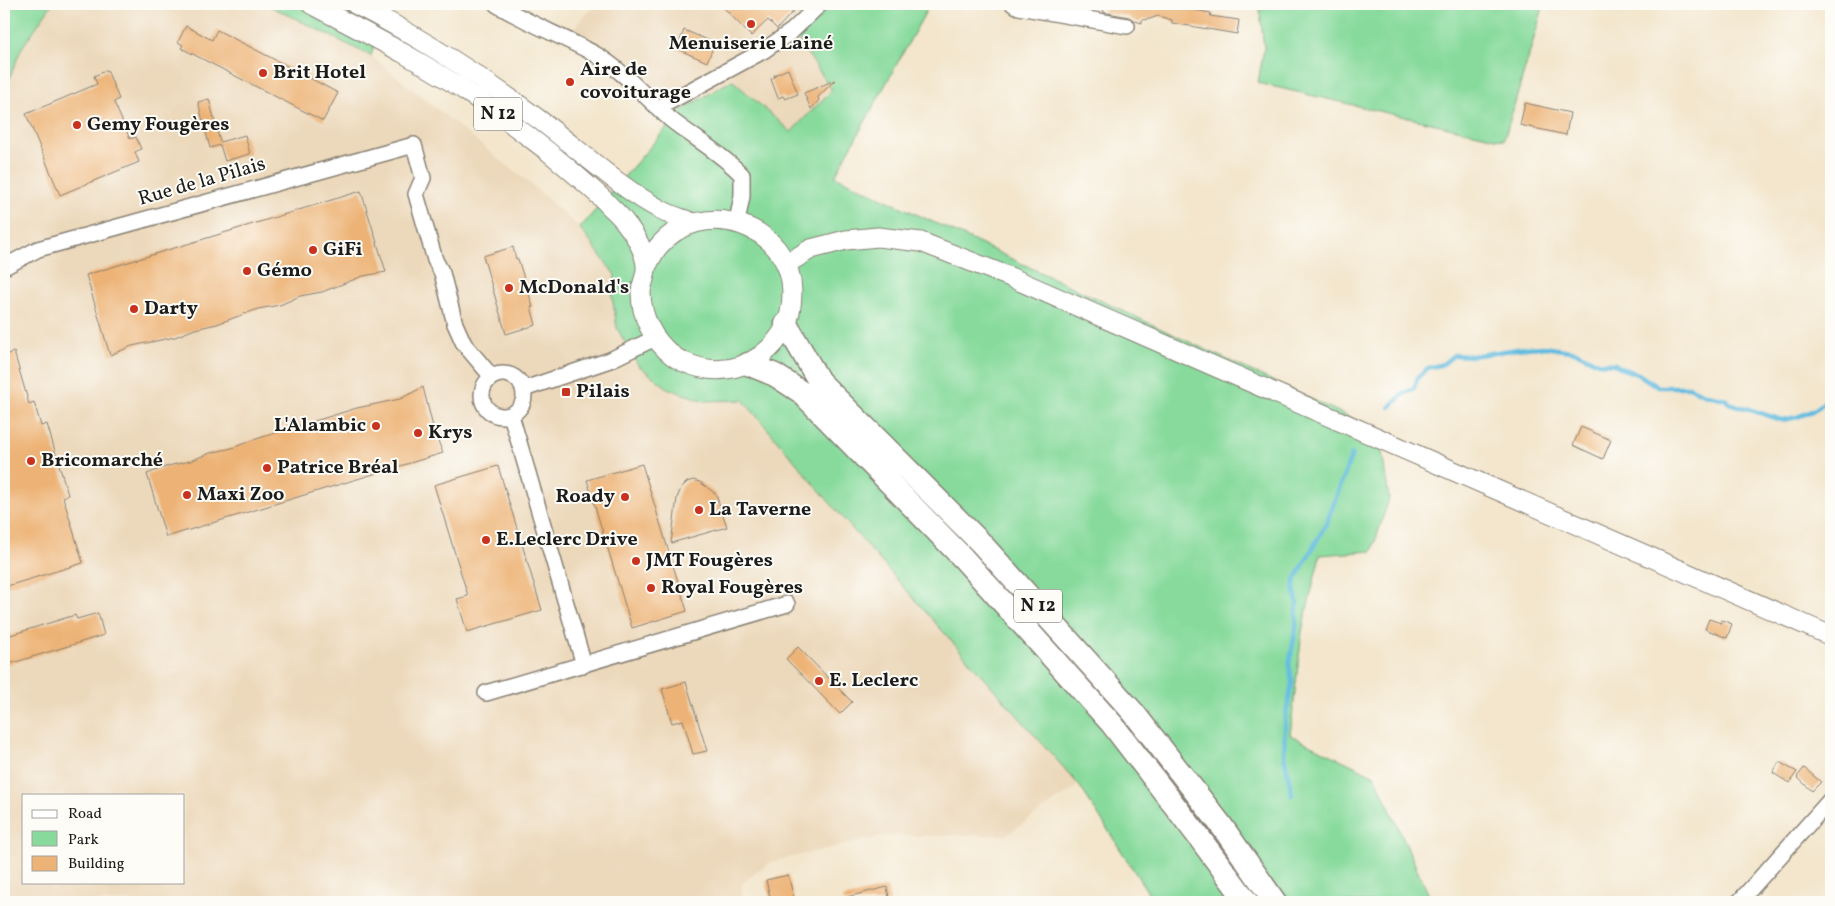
<svg xmlns="http://www.w3.org/2000/svg" width="1835" height="906" font-family="Vollkorn,serif">
	<rect width="100%" height="100%" fill="#fdfcf7"/>
	<filter id="ink" filterUnits="userSpaceOnUse"><feTurbulence type="fractalNoise" baseFrequency=".02" numOctaves="2"/><feDisplacementMap in="SourceGraphic" scale="10" xChannelSelector="R" yChannelSelector="G"/><feConvolveMatrix kernelMatrix="1 2 1 2 8 2 1 2 1" color-interpolation-filters="sRGB"/></filter>
	<filter id="wash" filterUnits="userSpaceOnUse"><feTurbulence type="fractalNoise" baseFrequency=".0096" numOctaves="4" result="noise"/><feDisplacementMap in="SourceGraphic" scale="20" xChannelSelector="R" yChannelSelector="G"/><feGaussianBlur stdDeviation="1.12" result="paint"/><feColorMatrix in="noise" values="0 0 0 0 0 0 0 0 0 0 0 0 0 0 0 0 0 1.4 0 .05"/><feComposite in="paint" operator="in"/></filter>
	<g filter="url(#wash)">
		<rect width="100%" height="100%" fill="#f3e6cd"/>
		<path fill="#ecd8ba" fill-rule="evenodd" d="M52,4H266L371,56L535,188L580,228L615,275L612,296L705,401L743,400L854,531L1079,785L1006,835L882,836L771,862L742,883V902H16L4,889V92L21,49ZM24,795H184V882H24Z
			M594,4H832L797,38L832,89L791,133L732,80L681,111L573,30Z"/>
		<path fill="#87da9c" stroke="#527b5c" d="M4,4H52L21,49L4,92Z
			M266,4H385L371,56Z
			M832,4H930L835,176L1379,431L1389,499L1372,551L1320,555L1302,631L1290,735L1375,776L1432,902H1154L1079,785L854,531L743,400L705,401L669,389L638,365L617,328L612,296L615,275L580,228L681,111L732,80L791,132L832,90L797,38Z
			M1259,4H1544L1504,140L1258,83L1264,48Z"/>
		<g fill="none" stroke-linecap="round" stroke-linejoin="round">
			<path stroke="#61bbdf" stroke-width="4.5" d="M1390,407L1402,395L1414,388L1418,377L1428,368L1443,364L1454,355L1472,356L1524,348L1544,347L1576,352L1598,363L1615,364L1620,368L1638,374L1658,387H1689L1704,394L1725,399L1729,403L1782,420C1799,418 1825,409 1831,392
				M1292,795L1284,755L1285,719L1292,682L1289,665L1296,628L1297,603L1294,587L1295,580L1327,522L1352,454"/>
		</g>
		<g id="blocks">
			<path fill="#edb275" d="M720,4H800L777,29L768,20L751,36Z
				M1105,4H1160L1211,13L1210,16L1239,20L1237,34L1172,23V20L1158,16L1150,19L1142,20V23L1135,21L1129,17L1103,12Z
				M186,26L212,40L217,30L293,69L300,68L308,77L338,93L323,121L181,48L183,45L178,42Z
				M684,30L715,43L707,62L677,49Z
				M788,69L798,94L785,99L783,96L778,98L771,79L775,77L774,75Z
				M107,70L119,99L114,102L130,139L136,137L141,149L135,152L139,162L60,195L26,114L97,84L94,76Z
				M835,80L818,97L819,100L811,109L804,93Z
				M209,99L220,142L245,135L250,154L225,161L220,145L210,148L198,102Z
				M1525,103L1570,113L1566,135L1520,125Z
				M361,191L386,272L363,276L322,292L300,296L280,305L258,309L217,324L195,329L175,337L132,346L110,355L86,275Z
				M513,247L516,259H518L533,307H531L536,325L506,334L483,256Z
				M14,352L29,404L34,402L41,426L47,424L68,495L63,497L83,563L4,587V355Z
				M423,387L434,431L443,453L166,537L147,474L168,466L190,461L210,453L232,448L253,440L357,408L400,399Z
				M1581,427L1611,440L1603,459L1573,445Z
				M642,464L687,611L632,628L587,480Z
				M498,466L542,610L467,632L457,599L468,596L434,485Z
				M693,480L700,482L716,494L727,527L671,543L677,498L681,488L687,482Z
				M98,613L104,635L6,665L4,656V637L75,615L77,619Z
				M1709,619L1721,623L1722,620L1732,624L1727,638L1705,629Z
				M798,647L852,702L840,714L786,659Z
				M686,682L707,751L693,754L683,720L672,723L662,689Z
				M1779,762L1797,772L1789,783L1773,773Z
				M1804,768L1821,782L1812,791L1797,777Z
				M788,875L795,902H771L766,880Z
				M887,887L890,902H843V898Z"/>
		</g>
	</g>
	<g filter="url(#ink)">
		<use href="#blocks" fill-opacity="0" stroke="#888174" stroke-width="1"/>
		<g fill="none" stroke-linecap="round" stroke-linejoin="round">
			<defs>
				<path id="minor" d="M496,4C527,23 562,36 595,54C624,71 645,97 670,119C694,138 721,153 742,175V196L737,222
					M1013,4L1019,7L1127,26
					M658,108L763,51L792,31L820,4
					M4,267L38,249L414,145L423,178L416,194L435,260L442,273L455,324L464,344L492,377
					M482 395a21 21 0 1 1 42 0a21 21 0 1 1-42 0Z
					M524,389L610,360L655,338
					M511,415L584,665
					M486,693L787,604
					M1739,902L1831,799"/>
				<path id="major" d="M311,4C366,33 422,61 473,96C500,114 525,134 550,153C569,169 587,184 605,201C611,208 619,214 624,221C634,233 644,250 646,265C647,274 642,283 641,292C641,317 653,340 672,355C675,358 680,360 684,362C723,380 764,365 785,328C790,317 792,304 792,292C791,224 701,195 658,247C653,253 650,261 646,267
					M355,4C420,37 482,77 541,121C581,151 618,187 663,211C672,216 684,219 694,223
					M786,264L811,249L846,240L878,237L921,242L1010,277L1831,636"/>
				<path id="highway" d="M786,324L819,381L980,542L1133,712L1221,825L1275,902
					M748,364L775,375L801,392L963,558L1112,724L1198,836L1247,902"/>
			</defs>
			<use href="#minor" stroke="#888174" stroke-width="18"/>
			<use href="#major" stroke="#888174" stroke-width="21"/>
			<use href="#highway" stroke="#888174" stroke-width="25"/>
			<use href="#minor" stroke="#fff" stroke-width="15"/>
			<use href="#major" stroke="#fff" stroke-width="19"/>
			<use href="#highway" stroke="#fff" stroke-width="22"/>
		</g>
	</g>
	<g fill="#c8321e" stroke="#fdfcf7" stroke-width="2">
		<circle cx="751" cy="24" r="5"/>
		<circle cx="263" cy="73" r="5"/>
		<circle cx="570" cy="82" r="5"/>
		<circle cx="77" cy="125" r="5"/>
		<circle cx="313" cy="250" r="5"/>
		<circle cx="247" cy="271" r="5"/>
		<circle cx="509" cy="288" r="5"/>
		<circle cx="134" cy="309" r="5"/>
		<rect x="561" y="387" width="10" height="10" rx="2.5"/>
		<circle cx="376" cy="426" r="5"/>
		<circle cx="418" cy="433" r="5"/>
		<circle cx="31" cy="461" r="5"/>
		<circle cx="267" cy="468" r="5"/>
		<circle cx="187" cy="495" r="5"/>
		<circle cx="625" cy="497" r="5"/>
		<circle cx="699" cy="510" r="5"/>
		<circle cx="486" cy="540" r="5"/>
		<circle cx="636" cy="561" r="5"/>
		<circle cx="651" cy="588" r="5"/>
		<circle cx="819" cy="681" r="5"/>
	</g>
	<g text-anchor="middle" dominant-baseline="central" stroke-width="4" stroke-linejoin="round" paint-order="stroke">
		<g fill="#fdfcf7" stroke="#605f5e" stroke-width="1">
			<rect x="474" y="97.5" width="48" height="33" rx="4"/>
			<rect x="1014" y="589.5" width="48" height="33" rx="4"/>
		</g>
		<g font-size="19" font-weight="bold" fill="#1c1c1c">
			<text x="498" y="114">N 12</text>
			<text x="1038" y="606">N 12</text>
		</g>
		<g font-size="20" font-weight="bold" fill="#1c1c1c" stroke="#fdfcf7" text-anchor="start">
			<text x="751" y="44" text-anchor="middle">Menuiserie Lainé</text>
			<text x="580" y="70">Aire de<tspan x="580" dy="23">covoiturage</tspan></text>
			<text x="273" y="73">Brit Hotel</text>
			<text x="87" y="125">Gemy Fougères</text>
			<text x="323" y="250">GiFi</text>
			<text x="257" y="271">Gémo</text>
			<text x="519" y="288">McDonald's</text>
			<text x="144" y="309">Darty</text>
			<text x="576" y="392">Pilais</text>
			<text x="366" y="426" text-anchor="end">L'Alambic</text>
			<text x="428" y="433">Krys</text>
			<text x="41" y="461">Bricomarché</text>
			<text x="277" y="468">Patrice Bréal</text>
			<text x="197" y="495">Maxi Zoo</text>
			<text x="615" y="497" text-anchor="end">Roady</text>
			<text x="709" y="510">La Taverne</text>
			<text x="496" y="540">E.Leclerc Drive</text>
			<text x="646" y="561">JMT Fougères</text>
			<text x="661" y="588">Royal Fougères</text>
			<text x="829" y="681">E. Leclerc</text>
		</g>
		<g font-size="20" fill="#1c1c1c" stroke="#fdfcf7">
			<text transform="translate(202 182) rotate(-16)">Rue de la Pilais</text>
		</g>
	</g>
	<rect width="1835" height="906" fill="none" stroke="#fdfcf7" stroke-width="20"/>
	<rect x="22" y="794" width="162" height="90" fill="#fdfcf7" stroke="#a3a29f"/>
	<rect x="32" y="810" width="25" height="8" fill="#ffffff" stroke="#a3a29f"/>
	<text x="68" y="818" font-size="15" fill="#1c1c1c">Road</text>
	<rect x="32" y="831" width="25" height="15" fill="#87da9c" stroke="#a3a29f"/>
	<text x="68" y="844" font-size="15" fill="#1c1c1c">Park</text>
	<rect x="32" y="856" width="25" height="15" fill="#edb275" stroke="#a3a29f"/>
	<text x="68" y="868" font-size="15" fill="#1c1c1c">Building</text>
</svg>
